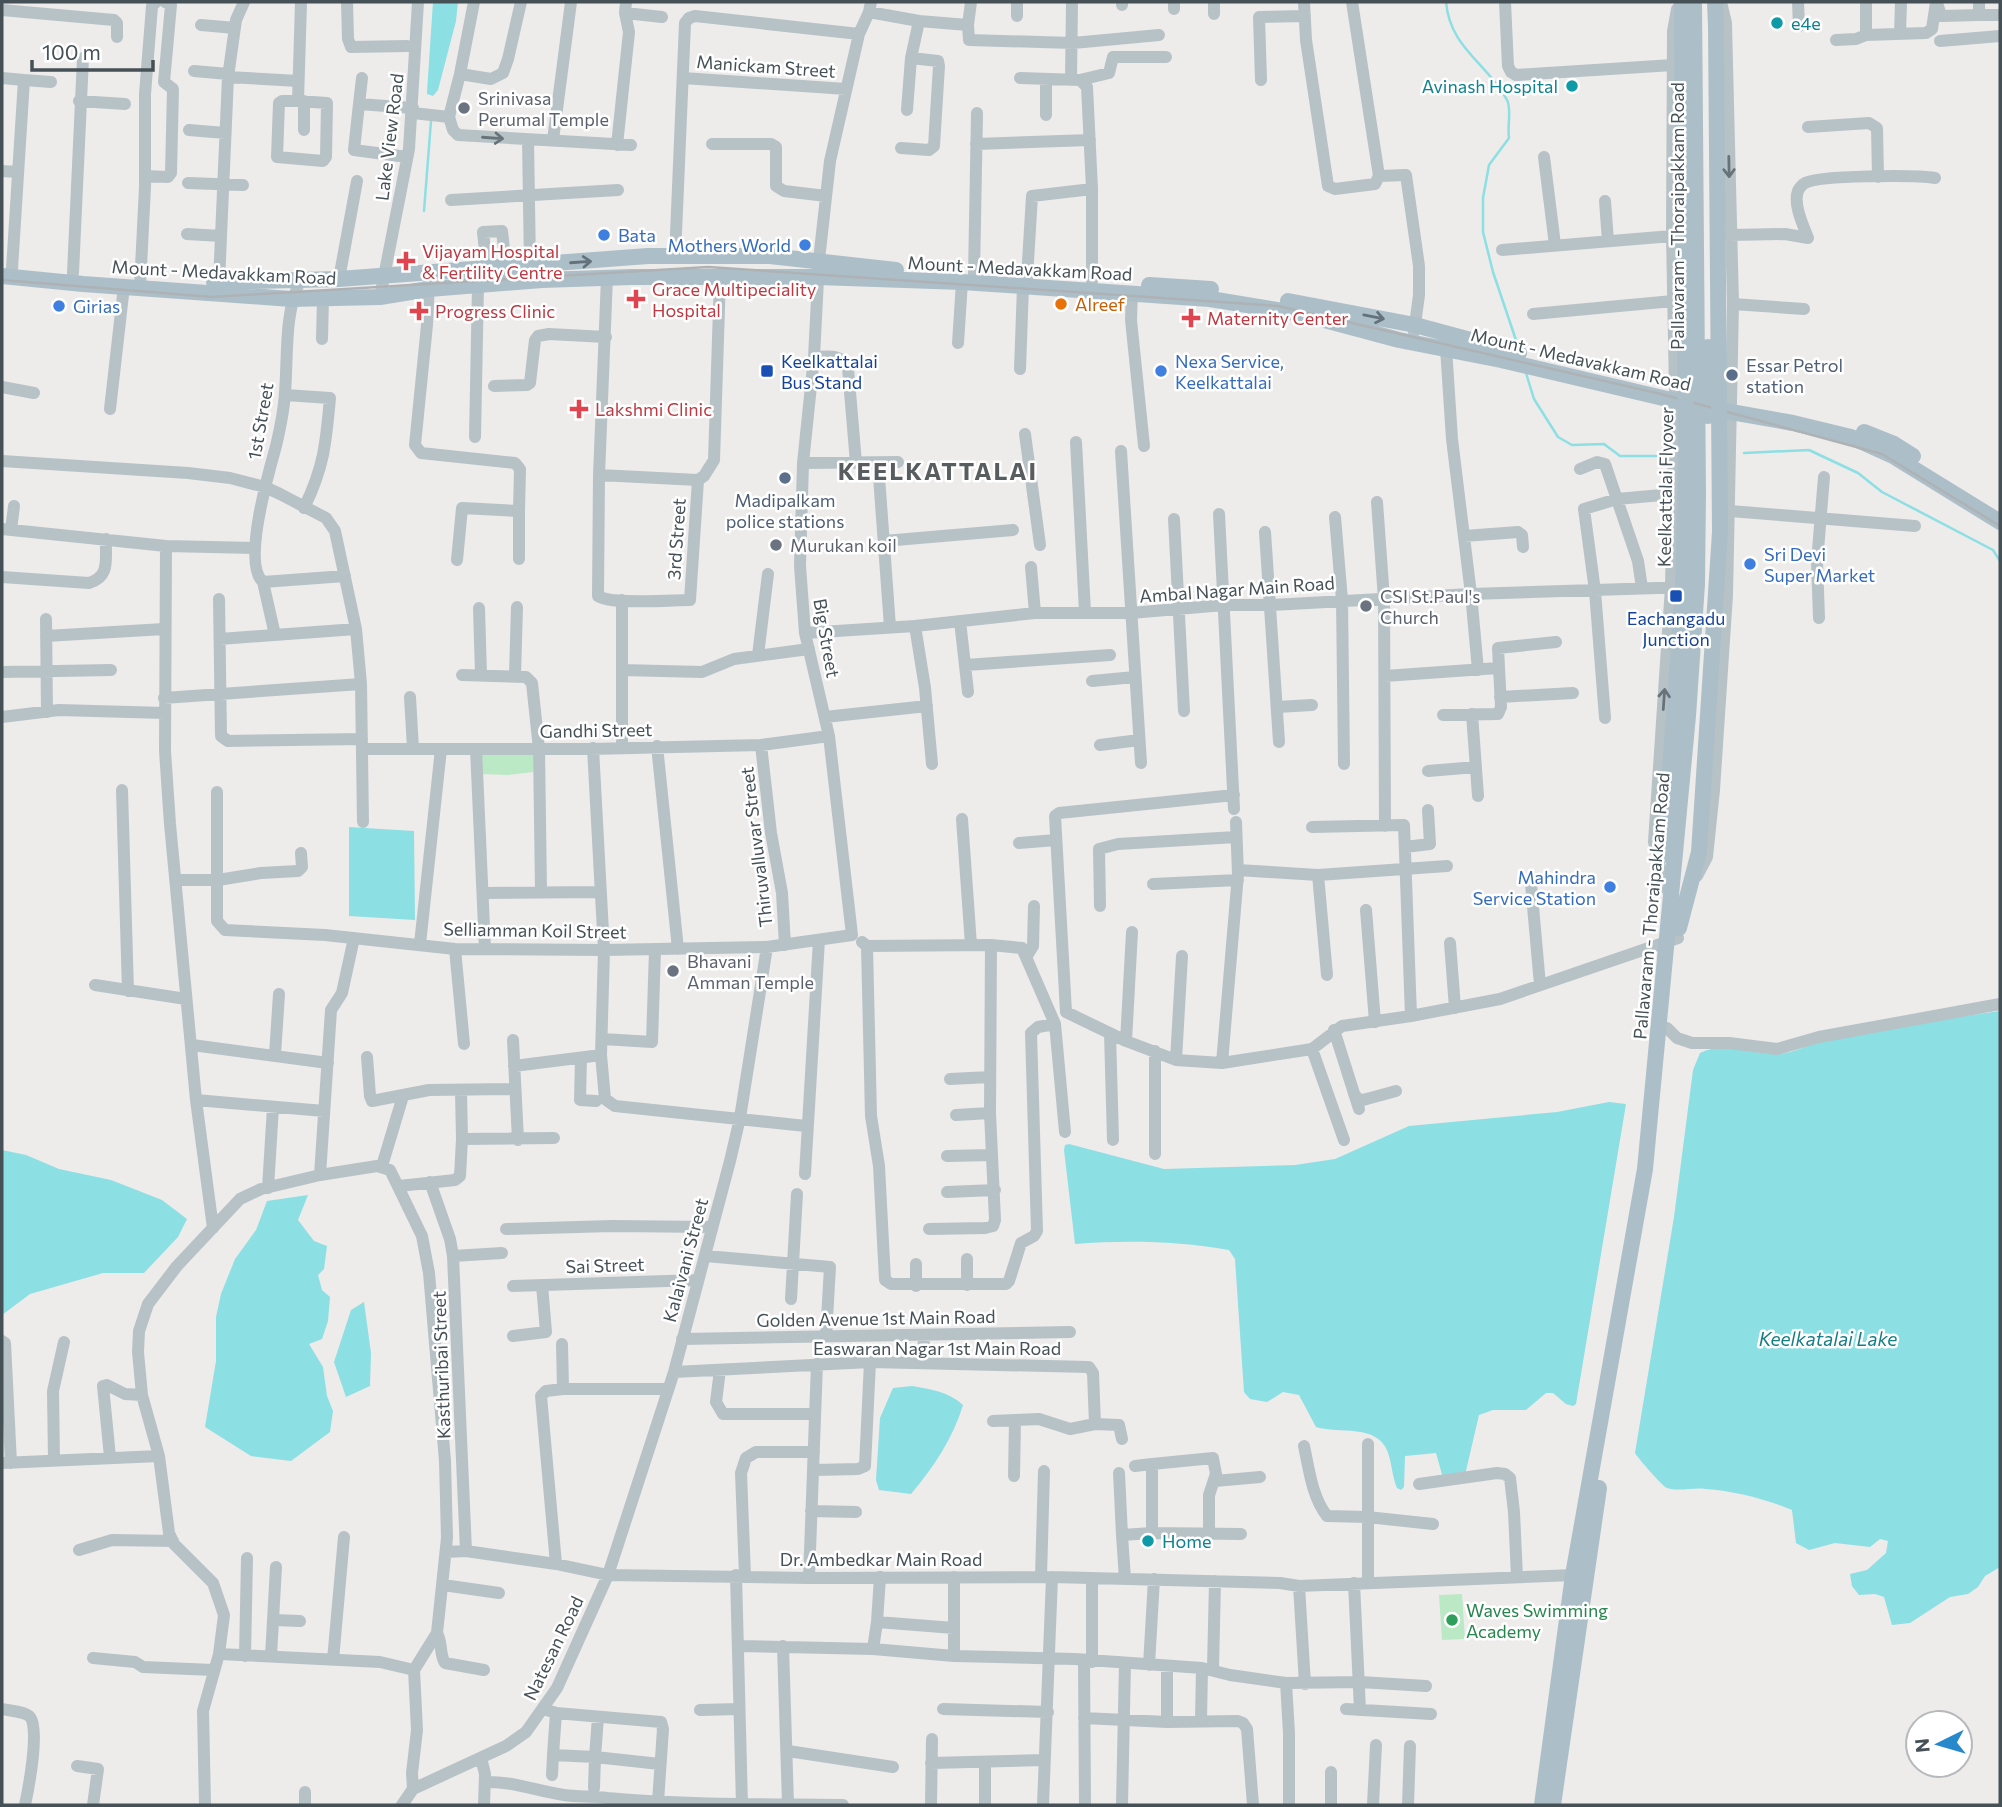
<svg xmlns="http://www.w3.org/2000/svg" width="2002" height="1807" font-family="Commissioner,sans-serif">
	<rect width="100%" height="100%" fill="#eeebeb"/>
	<path fill="#bbe9c6" d="M534,752L533,772L508,775L480,774L477,753Z
		M1462,1594L1465,1639L1442,1640L1439,1595Z"/>
	<path fill="#8cdfe3" d="M433,2H458L456,21L438,90L433,96L427,94V92Z
		M349,827L414,831L415,920L349,916Z
		M2000,1011V1567L1985,1576L1978,1587L1968,1594L1950,1597L1910,1623L1892,1625L1884,1597L1875,1594L1859,1595L1852,1586L1850,1574L1867,1570L1886,1553L1888,1541L1880,1539L1870,1547L1835,1543L1809,1550L1796,1543L1792,1510C1766,1499 1734,1491 1706,1489C1694,1487 1679,1492 1667,1488C1663,1487 1638,1458 1635,1453L1674,1217L1693,1070L1700,1053C1723,1041 1748,1053 1773,1054C1791,1055 1808,1044 1825,1041C1883,1028 1942,1019 2000,1011Z
		M1609,1102L1626,1104L1576,1404L1573,1406L1566,1404L1553,1393H1546L1526,1410H1493L1479,1415L1465,1475L1443,1478L1436,1453L1405,1456L1404,1487L1401,1490L1397,1488C1392,1476 1392,1463 1387,1450C1375,1424 1341,1434 1316,1427L1299,1395L1283,1392L1267,1402L1250,1399L1244,1392L1235,1259L1229,1250C1178,1241 1126,1240 1075,1244L1064,1150L1065,1145L1069,1144L1164,1169L1295,1165L1335,1159L1409,1126L1557,1112Z
		M2,1150L26,1155L59,1169L111,1180L162,1200L187,1219L178,1237L144,1273H103L30,1294L2,1315Z
		M308,1195L298,1220L314,1241L327,1246L324,1269L318,1275L322,1290L330,1297L328,1321L322,1339L309,1344L323,1367L327,1396L333,1411L330,1432L291,1461L251,1456L205,1427L216,1361V1317L221,1294L235,1259L256,1230L267,1201Z
		M364,1302L371,1353L370,1386L346,1397L334,1362L351,1310Z
		M912,1386C931,1389 949,1392 963,1405C953,1438 934,1467 911,1494L879,1490L876,1480L880,1418L893,1388Z"/>
	<g fill="none" stroke-linecap="round" stroke-linejoin="round">
		<path stroke="#8cdfe3" stroke-width="2.5" d="M1446,2C1450,48 1487,63 1507,100C1512,109 1507,127 1509,138L1489,165L1483,198V232L1493,272L1518,346
			M424,211L431,121
			M1526,373L1534,399L1558,437L1572,445L1604,444L1620,456H1665
			M1744,453L1809,450L1858,473L1882,492L1993,550L2000,561"/>
		<path stroke="#b7c2c7" stroke-width="12" d="M347,2L348,39L351,47L407,46
			M474,2L460,74L449,117L453,130L458,135L631,145
			M1017,2V16
			M1122,2V5
			M1174,2V9
			M1214,2V14
			M1304,2L1306,40L1328,186L1335,189L1375,184L1379,176
			M1352,2L1379,176L1406,175L1419,266V295L1414,332
			M1505,2L1508,66L1511,72L1516,75L1673,65
			M1798,2L1799,26
			M1866,2V35
			M1938,6L1941,16L1979,15V2
			M2,10L114,20L117,23V37
			M869,12L919,21L968,25L969,40L1073,43L1159,35
			M625,13L662,17
			M1979,15H2000
			M201,25L235,28
			M968,25L971,2
			M1900,34L1901,2
			M1836,40L1856,39L1866,35L1926,33L1932,29L1936,2
			M1940,41L2000,36
			M194,71L228,74
			M460,74L491,79L503,73L508,59L521,2
			M228,77L298,81
			M2,78L24,80L12,269
			M362,78L359,104L413,108
			M683,78L846,89
			M1020,78L1080,80L1109,73L1113,57H1166
			M1071,79L1072,2
			M24,80L51,82
			M1080,80L1087,87L1092,189V282
			M1261,80L1259,17L1305,16
			M79,101L125,104
			M298,101H282L279,103L277,157L323,161L326,157L327,103L298,101L301,2
			M359,104L354,150L407,157
			M907,110L911,58
			M413,113L449,117
			M1046,115V79
			M1808,127L1869,123L1877,128L1878,177
			M189,130L225,133
			M304,130V101
			M528,140L530,265
			M553,140L571,2
			M712,144H771L776,147V186L784,191L826,196
			M976,144L1090,140
			M617,145L629,32L625,13L626,2
			M901,148L929,150L934,146L939,66L938,61L911,58L919,21
			M1544,157L1555,245
			M2,171L18,172
			M145,176L168,177L171,173L173,89L164,82L171,5L165,2
			M188,183L243,185
			M451,200L618,190
			M1605,201L1608,241
			M187,234L221,236
			M1730,235L1785,234L1808,238C1803,225 1793,204 1798,191C1799,188 1803,184 1805,183C1819,175 1917,175 1935,178
			M1502,250L1672,236
			M675,257L685,23L689,18L695,16L859,34
			M487,269L483,232L502,231L506,267
			M73,273L83,58
			M974,275L977,113
			M607,277L599,475L598,596C611,605 672,600 690,600L698,480
			M1027,278L1032,196L1092,189
			M339,279L357,181
			M219,282L228,77L236,20L244,2
			M429,283L427,325L415,445L421,453L515,463L520,469L519,511L462,508L457,560
			M140,287L145,187V94L152,6L156,2
			M1132,293L1131,320L1144,446
			M380,297L409,149L418,2
			M1733,304L1804,309
			M1533,314L1673,301
			M322,339L323,298
			M958,343L962,282
			M1446,348L1452,439L1471,594L1478,670
			M814,357C827,357 842,353 848,368L856,463
			M1020,369L1023,286
			M494,386L527,385L530,383L535,340L538,336L549,334L606,337
			M2,387L34,393
			M285,395L330,398C326,443 324,467 304,508
			M110,409L124,286
			M1025,434L1040,545
			M475,437L478,286
			M1076,442L1085,612
			M1121,451L1141,763
			M2,461L188,473L230,478L265,487L280,494L326,518L335,531L356,629L361,684L363,822
			M803,463L898,462
			M878,463L890,627
			M1580,469L1597,462L1605,464L1638,561L1642,588
			M599,475L698,480
			M698,480L704,476L714,460L720,278
			M1377,502L1384,599L1385,826
			M519,511V559
			M1730,511L1915,526
			M1219,514L1234,809
			M1335,517L1342,600L1344,764
			M1174,519L1184,711
			M2,529L166,546
			M11,530L14,506
			M1265,532L1279,742
			M1464,536L1518,532L1522,535L1523,547
			M884,541L1013,530
			M1031,567L1035,613
			M2,577L89,583C111,576 105,559 106,539
			M263,582L345,576
			M219,599L221,736L228,741L362,739
			M622,600V747
			M479,608L481,675
			M1819,618L1817,562L1824,477
			M46,619L47,712
			M960,621L968,692
			M915,626L925,688L932,764
			M805,633L915,626L1035,613H1131L1224,605H1272L1471,594L1689,587
			M275,635L263,582C242,564 269,471 276,446C280,429 284,410 285,392C288,356 284,314 300,281
			M46,636L164,629
			M220,639L356,629
			M758,655L768,574
			M966,665L1110,655
			M622,670L702,672L734,659L809,649
			M2,672L111,670
			M462,675L526,677L532,683L539,749L541,891
			M515,675L517,607
			M1385,676L1498,668
			M1092,681L1135,677
			M410,697L413,749
			M1500,697L1573,693
			M164,698L361,684
			M1277,707L1312,705
			M1472,714L1478,796
			M1443,715L1498,714L1501,707L1498,648L1556,642
			M2,717L59,710L165,713
			M825,717L927,706
			M1605,718L1595,591L1584,509L1617,499L1673,494
			M761,745L771,833L782,893L785,945
			M1100,745L1139,740
			M657,746L678,949
			M593,748L604,950L601,1055L605,1099L615,1106L806,1126
			M363,749H590L761,745L829,736
			M476,749L485,949
			M1428,771L1476,767
			M122,790L128,991
			M217,792V921L225,930L325,935L455,949L604,950L767,947L852,935L829,736L805,633L800,566L803,463L814,357L819,260L830,161L859,34L869,12L871,2
			M1234,795L1059,813L1055,816L1066,1012L1126,1041L1176,1060L1222,1063L1312,1049L1342,1026L1411,1016L1500,999L1678,938
			M962,819L971,945
			M1312,827L1404,825L1411,1016
			M1019,843L1056,840
			M1405,847L1430,844L1428,810
			M1238,870L1318,875L1327,975
			M1318,875L1447,866
			M1697,876L1707,857L1714,790L1727,595L1733,304L1726,23L1721,2
			M176,880H218L261,873L298,871L302,867L301,853
			M1153,884L1238,880
			M1531,884L1540,985
			M1665,888L1654,842L1671,587L1675,390L1672,236L1673,31L1677,9
			M483,893L601,892
			M1100,906L1099,849L1118,844L1236,837
			M1366,910L1375,1022
			M862,942L867,946L991,945L1022,948L1055,1024L1065,1132
			M1450,943L1455,1008
			M420,944L441,749
			M867,946L871,1116L879,1166L885,1280L891,1284H1006L1009,1281L1021,1243L1034,1236L1037,1231L1031,1033L1038,1027L1055,1024
			M455,949L464,1044
			M1027,956L1033,946L1034,906
			M95,985L186,999
			M1667,1028L1677,1038L1692,1043H1729L1777,1049L1819,1037L2000,1004
			M1334,1030L1359,1109
			M1110,1033L1113,1140
			M603,1039L652,1042L655,950
			M513,1040L518,1140
			M1126,1041L1132,932
			M192,1045L328,1063
			M1312,1049L1344,1140
			M275,1055L279,994
			M367,1057L370,1096L372,1101L429,1090L515,1089
			M581,1058L580,1100L596,1101
			M1176,1060L1182,956
			M1222,1063L1238,874L1236,822
			M514,1066L601,1055
			M950,1079L990,1077
			M461,1091L462,1139
			M1354,1094L1358,1099L1363,1100L1396,1091
			M196,1100L324,1111
			M956,1115L990,1113
			M1155,1154V1051
			M947,1156L992,1155
			M382,1166L403,1096
			M805,1174L819,940
			M320,1175L331,1010L342,993L354,938
			M430,1182L450,1239L453,1256L466,1551
			M399,1186L455,1180L460,1176L462,1139L554,1138
			M268,1188L273,1107
			M947,1192L995,1190
			M213,1228L196,1100L170,824L165,751L166,546L255,548
			M506,1229L612,1226L712,1227
			M929,1229L985,1228L993,1226L995,1220L990,1113L991,945
			M453,1256L502,1253
			M706,1256L830,1267L826,1336
			M967,1285V1259
			M513,1286L698,1280
			M916,1286V1264
			M791,1299L797,1194
			M513,1336L546,1332L542,1285
			M682,1339L1070,1332
			M2,1341L5,1343L11,1463
			M562,1344L563,1389
			M923,1363L924,1335
			M720,1370L716,1402L723,1414H815
			M674,1372L870,1362L1089,1367L1093,1373L1095,1424L1119,1425L1122,1439
			M993,1421L1015,1420
			M1368,1444V1583
			M1304,1446C1309,1469 1312,1497 1327,1516L1367,1517L1433,1524
			M110,1457L103,1386L107,1385L125,1394L142,1395
			M54,1460L53,1391L64,1342
			M2,1463L159,1456
			M1152,1464L1213,1458L1216,1474L1209,1495V1534
			M1135,1466L1152,1464V1533
			M814,1470L858,1469L865,1466L870,1362
			M1119,1473L1122,1535
			M1014,1476L1015,1420L1039,1419L1070,1429L1095,1424
			M1215,1481L1260,1477
			M1419,1484L1497,1473L1505,1474L1510,1478L1514,1512L1517,1577
			M811,1511L856,1512
			M79,1550L112,1540L173,1541
			M446,1552L466,1551L556,1564L608,1575L809,1578L1052,1577L1280,1583L1299,1586L1573,1575
			M556,1564L541,1396L546,1391L563,1389H668
			M736,1575L742,1805
			M745,1576L741,1473L746,1458L756,1452H814
			M880,1577L877,1622L954,1628
			M954,1577V1656
			M1041,1577L1044,1471
			M809,1578L817,1364
			M1092,1578V1662
			M1125,1579L1122,1535L1152,1533L1241,1534
			M1354,1583L1360,1710
			M443,1585L499,1593
			M1299,1586L1305,1684
			M273,1620L300,1621
			M437,1633C443,1645 439,1653 445,1663L484,1670
			M738,1646L873,1649L954,1656L1075,1659L1202,1668L1230,1675L1286,1683L1360,1682L1426,1686
			M783,1646L788,1804
			M873,1649L877,1622
			M219,1654L380,1662L414,1670
			M245,1656L247,1558
			M271,1656L276,1567
			M93,1658L135,1662L143,1667L213,1670
			M333,1660L344,1537
			M1084,1660L1085,1805
			M1149,1665L1154,1579
			M1167,1667V1722L1238,1721L1243,1723L1247,1729L1253,1805
			M1213,1669L1215,1581
			M1286,1683L1289,1733V1805
			M2,1709C10,1711 23,1711 29,1716C41,1725 28,1791 25,1805
			M544,1709L556,1713L661,1722L663,1729L658,1802
			M943,1709L1048,1712
			M1346,1709L1431,1714
			M700,1710L739,1709
			M556,1713L553,1755L595,1757L594,1788
			M598,1717L595,1757L660,1764
			M1084,1718L1167,1722
			M1201,1721L1202,1668
			M788,1751L893,1767
			M481,1758L485,1774L484,1805
			M931,1763L1043,1760
			M77,1766L98,1769L93,1805
			M1331,1772V1805
			M552,1775L553,1755
			M485,1782C513,1781 536,1791 564,1795C578,1797 593,1796 607,1798C685,1805 764,1804 843,1805
			M205,1805L203,1711L219,1654L224,1615L213,1583L174,1544L169,1533L159,1456L142,1395L138,1352L139,1331L148,1304L177,1266L240,1199L261,1189L320,1175L377,1166L390,1170L422,1236L429,1273L445,1461L447,1538L437,1633L414,1670L417,1730L412,1773L413,1789
			M305,1805V1792
			M402,1805L413,1789L506,1746L526,1732L557,1688L608,1575L674,1372L730,1161L740,1118L767,947
			M931,1805L932,1739
			M985,1805V1763
			M1043,1805L1052,1577
			M1122,1805L1125,1663
			M1373,1805L1376,1745
			M1408,1805L1410,1746"/>
		<path stroke="#acbfc8" stroke-width="16" d="M1682,2V18
			M1715,2L1716,26
			M2,276L83,284L291,299L380,297L429,289L542,280L631,277H818L962,282L1210,299L1302,314L1399,340L1501,360L1697,406L1793,423L1851,437L1893,456L2000,522
			M214,282L339,279L648,256H770L896,270
			M1149,285L1211,289
			M1288,301L1415,325L1519,353
			M1708,347V416
			M1864,432L1894,444L1913,456
			M1679,928L1699,852
			M1542,1805L1573,1575L1645,1169L1688,716L1697,584L1698,493L1694,2
			M1553,1805L1599,1488"/>
		<path stroke="#aeb2b5" stroke-width="2.5" d="M2,280L212,297L708,267L1278,306L1661,394L1882,454L2000,526"/>
		<path stroke="#acbfc8" stroke-width="16" d="M1699,852L1720,532L1716,26
			M1664,855L1683,586L1686,462L1682,18"/>
	</g>
	<defs><path id="oneway-shaft" d="M-6 0H5M1.5-3L5.5 0L1.5 3" fill="none" stroke-width="1.6" stroke-linecap="round" stroke-linejoin="round" transform="scale(1.75)"/></defs>
	<g stroke="#677379">
		<use href="#oneway-shaft" transform="translate(493 138) rotate(4)"/>
		<use href="#oneway-shaft" transform="translate(1729 167) rotate(89)"/>
		<use href="#oneway-shaft" transform="translate(1664 699) rotate(-86)"/>
	</g>
	<g stroke="#647279">
		<use href="#oneway-shaft" transform="translate(581 262) rotate(-4)"/>
		<use href="#oneway-shaft" transform="translate(1374 317) rotate(11)"/>
	</g>
	<g fill="#0f9aa8" stroke="#fff" stroke-width="2.5">
		<circle cx="1777" cy="23" r="7"/>
		<circle cx="1572" cy="86" r="7"/>
		<circle cx="1148" cy="1541" r="7"/>
	</g>
	<g fill="#6b7280" stroke="#fff" stroke-width="2.5">
		<circle cx="464" cy="108" r="7"/>
		<circle cx="776" cy="545" r="7"/>
		<circle cx="1366" cy="606" r="7"/>
		<circle cx="673" cy="971" r="7"/>
	</g>
	<g fill="#3f7fe0" stroke="#fff" stroke-width="2.5">
		<circle cx="604" cy="235" r="7"/>
		<circle cx="805" cy="245" r="7"/>
		<circle cx="59" cy="306" r="7"/>
		<circle cx="1161" cy="371" r="7"/>
		<circle cx="1750" cy="564" r="7"/>
		<circle cx="1610" cy="887" r="7"/>
	</g>
	<g fill="#e0444e" stroke="#fff" stroke-width="2.5">
		<path d="M402.5 250.5h7v7h7v7h-7v7h-7v-7h-7v-7h7z"/>
		<path d="M632.5 288.5h7v7h7v7h-7v7h-7v-7h-7v-7h7z"/>
		<path d="M415.5 300.5h7v7h7v7h-7v7h-7v-7h-7v-7h7z"/>
		<path d="M1187.5 307.5h7v7h7v7h-7v7h-7v-7h-7v-7h7z"/>
		<path d="M575.5 398.5h7v7h7v7h-7v7h-7v-7h-7v-7h7z"/>
	</g>
	<circle fill="#e8710a" stroke="#fff" stroke-width="2.5" cx="1061" cy="304" r="7"/>
	<g fill="#1a4fb4" stroke="#fff" stroke-width="2.5">
		<rect x="760" y="364" width="14" height="14" rx="3.5"/>
		<rect x="1669" y="589" width="14" height="14" rx="3.5"/>
	</g>
	<g fill="#5c6f8a" stroke="#fff" stroke-width="2.5">
		<circle cx="1732" cy="375" r="7"/>
		<circle cx="785" cy="478" r="7"/>
	</g>
	<circle fill="#2e9e5b" stroke="#fff" stroke-width="2.5" cx="1452" cy="1620" r="7"/>
	<g text-anchor="middle" dominant-baseline="central" stroke-width="5" stroke-linejoin="round" paint-order="stroke">
		<g font-size="18" fill="#0d838f" stroke="#fff" text-anchor="start">
			<text x="1791" y="23">e4e</text>
			<text x="1558" y="86" text-anchor="end">Avinash Hospital</text>
			<text x="1162" y="1541">Home</text>
		</g>
		<g font-size="18" fill="#455157" stroke="#fff">
			<text transform="translate(766 66) rotate(4)">Manickam Street</text>
			<text transform="translate(389 137) rotate(-83)">Lake View Road</text>
			<text transform="translate(1677 216) rotate(-90)">Pallavaram - Thoraipakkam Road</text>
			<text transform="translate(1020 268) rotate(3)">Mount - Medavakkam Road</text>
			<text transform="translate(224 272) rotate(3)">Mount - Medavakkam Road</text>
			<text transform="translate(1581 359) rotate(13)">Mount - Medavakkam Road</text>
			<text transform="translate(260 421) rotate(-80)">1st Street</text>
			<text transform="translate(1665 487) rotate(-89)">Keelkattalai Flyover</text>
			<text transform="translate(676 539) rotate(-86)">3rd Street</text>
			<text transform="translate(1237 589) rotate(-4)">Ambal Nagar Main Road</text>
			<text transform="translate(827 638) rotate(80)">Big Street</text>
			<text transform="translate(596 730) rotate(-1)">Gandhi Street</text>
			<text transform="translate(756 847) rotate(-97)">Thiruvalluvar Street</text>
			<text transform="translate(1651 906) rotate(-85)">Pallavaram - Thoraipakkam Road</text>
			<text transform="translate(535 930) rotate(1)">Selliamman Koil Street</text>
			<text transform="translate(685 1260) rotate(-75)">Kalaivani Street</text>
			<text transform="translate(605 1265) rotate(-2)">Sai Street</text>
			<text transform="translate(876 1318) rotate(-1)">Golden Avenue 1st Main Road</text>
			<text x="937" y="1348">Easwaran Nagar 1st Main Road</text>
			<text transform="translate(441 1365) rotate(-92)">Kasthuribai Street</text>
			<text x="881" y="1559">Dr. Ambedkar Main Road</text>
			<text transform="translate(553 1648) rotate(-64)">Natesan Road</text>
		</g>
		<g font-size="18" fill="#5b616d" stroke="#fff" text-anchor="start">
			<text x="478" y="98">Srinivasa<tspan x="478" dy="21">Perumal Temple</tspan></text>
			<text x="790" y="545">Murukan koil</text>
			<text x="1380" y="596">CSI St.Paul's<tspan x="1380" dy="21">Church</tspan></text>
			<text x="687" y="961">Bhavani<tspan x="687" dy="21">Amman Temple</tspan></text>
		</g>
		<g font-size="18" fill="#366cbe" stroke="#fff" text-anchor="start">
			<text x="618" y="235">Bata</text>
			<text x="791" y="245" text-anchor="end">Mothers World</text>
			<text x="73" y="306">Girias</text>
			<text x="1175" y="361">Nexa Service,<tspan x="1175" dy="21">Keelkattalai</tspan></text>
			<text x="1764" y="554">Sri Devi<tspan x="1764" dy="21">Super Market</tspan></text>
			<text x="1596" y="877" text-anchor="end">Mahindra<tspan x="1596" dy="21">Service Station</tspan></text>
		</g>
		<g font-size="18" fill="#be3a42" stroke="#fff" text-anchor="start">
			<text x="422" y="251">Vijayam Hospital<tspan x="422" dy="21">&amp; Fertility Centre</tspan></text>
			<text x="652" y="289">Grace Multipeciality<tspan x="652" dy="21">Hospital</tspan></text>
			<text x="435" y="311">Progress Clinic</text>
			<text x="1207" y="318">Maternity Center</text>
			<text x="595" y="409">Lakshmi Clinic</text>
		</g>
		<g font-size="18" fill="#c56008" stroke="#fff" text-anchor="start">
			<text x="1075" y="304">Alreef</text>
		</g>
		<g font-size="18" fill="#164399" stroke="#fff" text-anchor="start">
			<text x="781" y="361">Keelkattalai<tspan x="781" dy="21">Bus Stand</tspan></text>
			<text x="1676" y="618" text-anchor="middle">Eachangadu<tspan x="1676" dy="21">Junction</tspan></text>
		</g>
		<g font-size="18" fill="#4e5e75" stroke="#fff" text-anchor="start">
			<text x="1746" y="365">Essar Petrol<tspan x="1746" dy="21">station</tspan></text>
			<text x="785" y="500" text-anchor="middle">Madipalkam<tspan x="785" dy="21">police stations</tspan></text>
		</g>
		<g font-size="18" fill="#27864d" stroke="#fff" text-anchor="start">
			<text x="1466" y="1610">Waves Swimming<tspan x="1466" dy="21">Academy</tspan></text>
		</g>
		<g font-size="19" font-style="italic" fill="#167e84" stroke="#fff">
			<text x="1828" y="1338">Keelkatalai Lake</text>
		</g>
		<g font-size="24" font-weight="bold" letter-spacing="2" fill="#585d5f" stroke="#fff">
			<text x="938" y="470">KEELKATTALAI</text>
		</g>
	</g>
	<rect width="2002" height="1807" fill="none" stroke="#455157" stroke-width="7"/>
	<g transform="translate(1939 1744) rotate(265)"><circle r="33" fill="#ffffff" stroke="#b5b9bc" stroke-width="2"/>
	<path d="M0-5L12 26L0 18L-12 26Z" fill="#2789cc"/>
	<text y="-10" font-size="19" font-weight="bold" text-anchor="middle" fill="#455157">N</text>
	</g>
	<path d="M32 60v10h121v-10" fill="none" stroke="#455157" stroke-width="3.5"/>
	<text x="42" y="60" font-size="21" fill="#455157" stroke="#ffffff" stroke-width="5" paint-order="stroke">100 m</text>
</svg>
